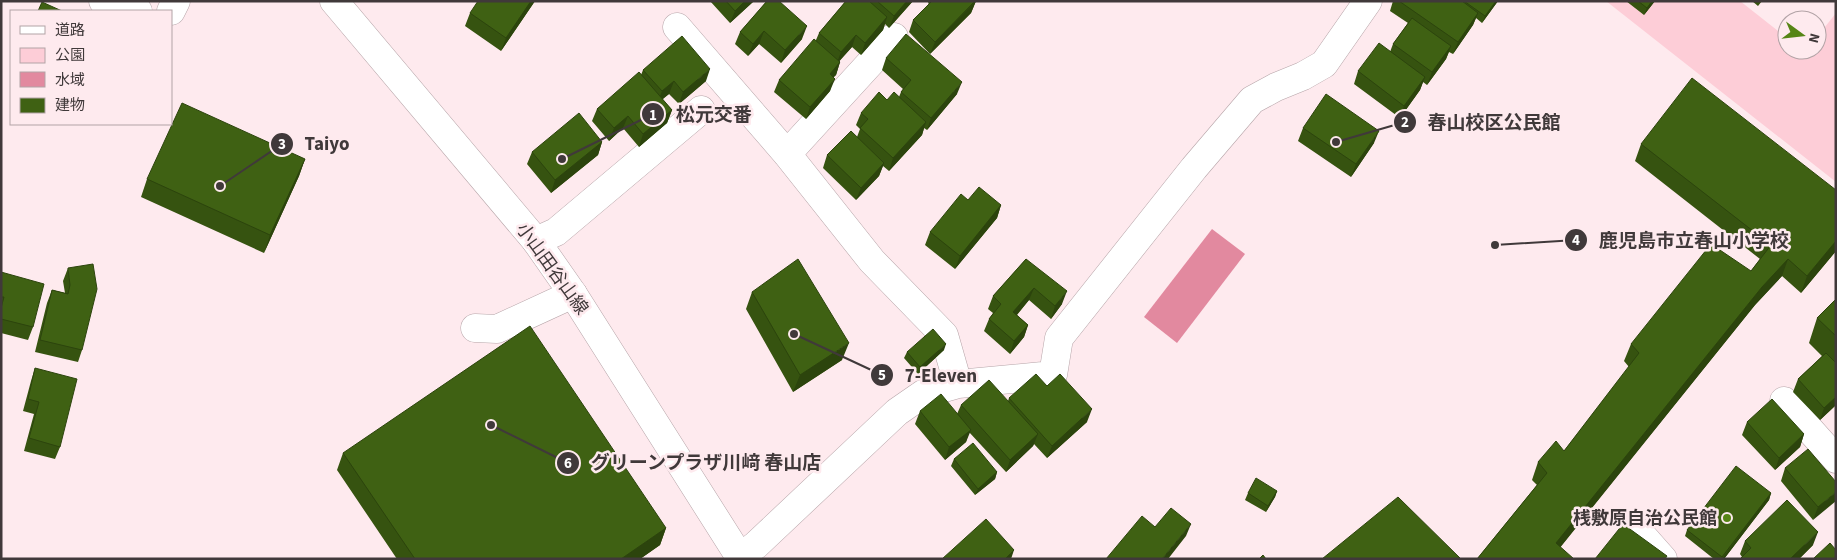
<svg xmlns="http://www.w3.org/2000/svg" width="1837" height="560" font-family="'Source Sans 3','Noto Sans JP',sans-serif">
	<rect width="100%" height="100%" fill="#feeaee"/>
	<path fill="#fdcdd7" d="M1606,1H1740L1787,38V50H1803L1806,52L1807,50H1817V37L1836,13V182Z"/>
	<path fill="#e2899f" d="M1212,229L1245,254L1177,343L1144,317Z"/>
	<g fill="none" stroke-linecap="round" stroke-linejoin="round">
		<defs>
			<path id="minor" d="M103,1L138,11
				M171,11L176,1
				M677,27L787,154L872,261L944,335L958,384
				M787,154L894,37
				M536,241L556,232L701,110
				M475,328L497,329L573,294
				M1784,401L1836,459
				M1640,533L1663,559
				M740,557L756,545L897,412L923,394L958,384L1053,375L1059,338L1194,168L1252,100L1276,87L1303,76L1324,64L1368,1"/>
			<path id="major" d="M334,1L536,241L573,294L741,559"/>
		</defs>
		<use href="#minor" stroke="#b6a4a8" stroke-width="29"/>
		<use href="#major" stroke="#b6a4a8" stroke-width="29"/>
		<use href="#minor" stroke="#fff" stroke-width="28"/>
		<use href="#major" stroke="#fff" stroke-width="28"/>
	</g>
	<path fill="#365310" d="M535,1L501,51L465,26L470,13Z
		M710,1H754L730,23Z
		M767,1L802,39L781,63L759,44L748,56L735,44L740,32Z
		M846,1H913L889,28L885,24L883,30L861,55L852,47L839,61L840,62L836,75L833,77L830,91L806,119L774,92L779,80L816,40L819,33Z
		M929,1H976L971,13L930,54L909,32L913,20L929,4L928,3Z
		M1393,1H1498L1482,23L1476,18L1473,25L1453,54L1449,52L1446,59L1427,85L1423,82L1420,90L1400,118L1354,84L1358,71L1390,52L1393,44L1408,23L1390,11Z
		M1626,1H1655L1644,15Z
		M1752,1H1762L1758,6Z
		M886,58L957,94L927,130L924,128L922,135L889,171L883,166L879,176L856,200L823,168L827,155L857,137L860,129L856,125L861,113L887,100L899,97L901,92L903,89L882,70Z
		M643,70L706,81L679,104L669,94L662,99L672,110L667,123L639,147L623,128L609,141L592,121L597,109L641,75Z
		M1303,128L1374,143L1351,177L1298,141Z
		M602,142L598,155L551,193L527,164L532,152Z
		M1641,144L1836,190V251L1801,293L1782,276L1755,305L1560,547L1477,559L1537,485L1532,480L1538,462L1564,451L1629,367L1624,361L1631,344L1751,271L1760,259L1635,161Z
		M305,159L299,176L264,253L141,197L147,179Z
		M968,200L1001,205L997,218L955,269L925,245L930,232Z
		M1026,259L1062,304L1051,319L1029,300L1017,315L1028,325L1024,337L1010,354L984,331L989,319L993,313L988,309L993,296Z
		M68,268L82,350L78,362L35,352L47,303L52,290L65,293L63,281Z
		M1,272L33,327L28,340L1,333Z
		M752,292L842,360L793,392L746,309Z
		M1836,299V405L1820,420L1793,392L1798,379L1822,356L1809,343L1817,318Z
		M944,350L918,374L904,358L907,352Z
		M35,368L60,447L55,459L24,451L34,414L23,411L31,381Z
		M1047,386L1087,422L1047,458L1034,444L1033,446L1006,472L969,432L966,442L945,460L915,424L920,411L957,414L961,405L1008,401L1009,398Z
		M1747,422L1804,434L1800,447L1775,470L1742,435Z
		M343,453L666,528L660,545L640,559H397L337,470Z
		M954,459L997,472L995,479L975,495L951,466Z
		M1785,468L1836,482L1813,520L1781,481Z
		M1277,491L1275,497L1266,512L1245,500L1248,493Z
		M1771,493L1769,500L1724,559H1714L1685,536L1687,530Z
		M1745,541L1813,545L1799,559H1741L1742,557L1740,554Z"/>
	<path fill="#2c440d" d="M531,1H535L501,51L506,38Z
		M745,1H754L730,23L735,11Z
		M907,1H913L889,28L894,16Z
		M976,1L971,13L930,54L935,42Z
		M1496,1H1498L1482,23L1485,16Z
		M1652,1H1655L1644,15L1647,8Z
		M1478,13L1473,25L1453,54L1458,42Z
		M887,17L883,30L861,55L865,43Z
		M807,26L802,39L781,63L785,50Z
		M764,31L759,44L748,56L753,44Z
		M856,35L852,47L836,65L841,52Z
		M1451,46L1446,59L1427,85L1432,72Z
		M840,62L836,75L825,86L830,74Z
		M710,69L706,81L679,104L683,92Z
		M1425,77L1420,90L1400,118L1404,106Z
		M835,79L830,91L806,119L810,107Z
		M674,81L669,94L657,104L662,91Z
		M962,82L957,94L927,130L931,118Z
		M672,110L667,123L639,147L643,134Z
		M628,116L623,128L609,141L614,128Z
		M926,122L922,135L889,171L893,158Z
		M1379,131L1374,143L1351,177L1356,164Z
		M602,142L598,155L551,193L555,180Z
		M305,159L299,176L264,253L270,235Z
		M884,163L879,176L856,200L861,188Z
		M1001,205L997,218L955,269L960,256Z
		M1836,241V251L1801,293L1807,276Z
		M1788,259L1782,276L1755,305L1551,559L1556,543L1762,287Z
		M1034,288L1029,300L1009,324L1013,312Z
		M1067,291L1062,304L1051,319L1055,306Z
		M1028,325L1024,337L1010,354L1014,341Z
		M849,343L842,360L793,392L800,375Z
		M946,344L944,350L918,374L920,367Z
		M1836,397V405L1820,420L1824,408Z
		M1092,409L1087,422L1047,458L1052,446Z
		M971,430L966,442L945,460L949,447Z
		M1038,434L1033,446L1006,472L1010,460Z
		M1804,434L1800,447L1775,470L1779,458Z
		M997,472L995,479L975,495L978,489Z
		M1277,491L1275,497L1266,512L1268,506Z
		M1836,492V501L1813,520L1818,507Z
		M1771,493L1769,500L1724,559H1722Z
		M1191,524L1186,536L1168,559H1162Z
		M666,528L660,545L640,559H621Z
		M1818,532L1813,545L1799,559H1790Z
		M1014,550L1011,559H1005Z"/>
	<path fill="#3f6113" stroke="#2c440d" d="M478,1H531L506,38L470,13Z
		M726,1H745L735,11Z
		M767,1H779L807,26L785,50L764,31L753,44L740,32Z
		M846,1H869L887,17L865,43L856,35L841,52L819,33Z
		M877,1H907L894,16Z
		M932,1H975L935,42L913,20Z
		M1399,1H1462L1478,13L1458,42Z
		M1464,1H1496L1485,16Z
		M1638,1H1652L1647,8Z
		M42,2L62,11H38Z
		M1412,18L1451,46L1432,72L1393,44Z
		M906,34L962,82L931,118L901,92L911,80L886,58Z
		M682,36L710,69L683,92L674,81L662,91L643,70Z
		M814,39L840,62L830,74L835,79L810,107L779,80Z
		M1379,43L1425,77L1404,106L1358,71Z
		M639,72L672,110L643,134L628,116L614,128L597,109Z
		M1692,78L1836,190V241L1807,276L1788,259L1762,287L1556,543L1574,559H1477L1547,473L1538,462L1556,441L1564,451L1639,353L1631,344L1711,244L1751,271L1771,245L1641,144Z
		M879,92L887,100L894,92L926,122L893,158L860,128L868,119L861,113Z
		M1326,94L1379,131L1356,164L1303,128Z
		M182,103L305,159L270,235L147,179Z
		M579,113L602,142L555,180L532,152Z
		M851,131L884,163L861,188L827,155Z
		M979,187L1001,205L960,256L930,232L961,194L968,200Z
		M798,259L849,343L800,375L752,292Z
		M1026,259L1067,291L1055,306L1034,288L1013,312L1028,325L1014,341L989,319L1001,304L993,296Z
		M93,264L97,289L82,350L40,340L52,290L68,294L70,285L68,268Z
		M1,272L44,284L33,327L1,319V308L4,297H1Z
		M1836,299V336L1817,318Z
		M530,326L666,528L621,559H415L343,453Z
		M933,329L946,344L920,367L907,352Z
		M1826,353L1836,363V397L1824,408L1798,379Z
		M35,368L77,379L60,447L29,438L39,402L28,399Z
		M1036,374L1047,386L1060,374L1092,409L1052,446L1009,398Z
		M989,380L1038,434L1010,460L961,405Z
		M941,394L971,430L949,447L920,411Z
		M1772,399L1804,434L1779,458L1747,422Z
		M973,443L997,472L978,489L954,459Z
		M1808,449L1836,482V492L1818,507L1785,468Z
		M1736,466L1771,493L1722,557L1687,530Z
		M1256,478L1277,491L1268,506L1248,493Z
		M1398,497L1461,559H1322Z
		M1787,500L1818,532L1790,559H1742L1741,558L1751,548L1745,541Z
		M1171,508L1191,524L1162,559H1106L1142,516L1155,527Z
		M986,519L1014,550L1005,559H942Z
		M1623,524L1667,556L1665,559H1595Z
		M1830,543L1836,550V559H1813Z
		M1263,555L1266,559H1259Z"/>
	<circle fill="#568515" stroke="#feeaee" stroke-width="2" cx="1727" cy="518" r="5"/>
	<g text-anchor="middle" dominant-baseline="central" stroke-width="5" stroke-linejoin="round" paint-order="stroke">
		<g font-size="18" fill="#40393a" stroke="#feeaee">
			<text transform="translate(552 269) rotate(54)">小山田谷山線</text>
		</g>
		<g font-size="18" font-weight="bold" fill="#40393a" stroke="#feeaee" text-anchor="end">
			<text x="1717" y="518">桟敷原自治公民館</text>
		</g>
	</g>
	<path fill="none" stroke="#40393a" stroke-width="2" d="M562 159L653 114M1336 142L1405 122M220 186L282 144M1495 245L1576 240M794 334L882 375M491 425L568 463"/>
	<g fill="#40393a" stroke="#feeaee" stroke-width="2">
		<circle cx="562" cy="159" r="5"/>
		<circle cx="1336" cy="142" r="5"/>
		<circle cx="220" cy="186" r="5"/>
		<circle cx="1495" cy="245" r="5"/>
		<circle cx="794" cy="334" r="5"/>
		<circle cx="491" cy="425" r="5"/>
		<circle cx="653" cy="114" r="12"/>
		<circle cx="1405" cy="122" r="12"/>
		<circle cx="282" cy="144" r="12"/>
		<circle cx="1576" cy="240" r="12"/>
		<circle cx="882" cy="375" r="12"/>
		<circle cx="568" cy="463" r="12"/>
	</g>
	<g font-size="15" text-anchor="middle" font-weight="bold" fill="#fff">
		<text x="653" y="120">1</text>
		<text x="1405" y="127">2</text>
		<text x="282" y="149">3</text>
		<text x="1576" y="245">4</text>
		<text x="882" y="380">5</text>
		<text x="568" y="468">6</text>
	</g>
	<g font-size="19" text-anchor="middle" font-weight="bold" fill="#40393a" stroke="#feeaee" stroke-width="5" stroke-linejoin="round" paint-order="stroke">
		<text x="714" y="121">松元交番</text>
		<text x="1494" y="129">春山校区公民館</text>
		<text x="327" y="150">Taiyo</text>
		<text x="1694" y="247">鹿児島市立春山小学校</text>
		<text x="941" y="382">7-Eleven</text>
		<text x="706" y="469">グリーンプラザ川﨑 春山店</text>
	</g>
	<rect width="1837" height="560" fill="none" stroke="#40393a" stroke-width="5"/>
	<rect x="10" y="10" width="162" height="115" fill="#feeaee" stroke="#b2a3a6"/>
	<rect x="20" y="26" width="25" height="8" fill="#ffffff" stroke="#b2a3a6"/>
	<text x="55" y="35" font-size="15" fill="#40393a">道路</text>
	<rect x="20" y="48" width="25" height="15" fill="#fdcdd7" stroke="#b2a3a6"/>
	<text x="55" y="60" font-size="15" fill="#40393a">公園</text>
	<rect x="20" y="72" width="25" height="15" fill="#e2899f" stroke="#b2a3a6"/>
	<text x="55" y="85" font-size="15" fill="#40393a">水域</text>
	<rect x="20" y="98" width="25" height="15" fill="#3f6113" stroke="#b2a3a6"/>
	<text x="55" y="110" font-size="15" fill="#40393a">建物</text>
	<g transform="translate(1802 35) rotate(105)"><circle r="24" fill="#feeaee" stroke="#b2a3a6"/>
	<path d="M0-4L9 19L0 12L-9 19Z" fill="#568515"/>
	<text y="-8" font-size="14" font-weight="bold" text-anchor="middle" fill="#40393a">N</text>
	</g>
</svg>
